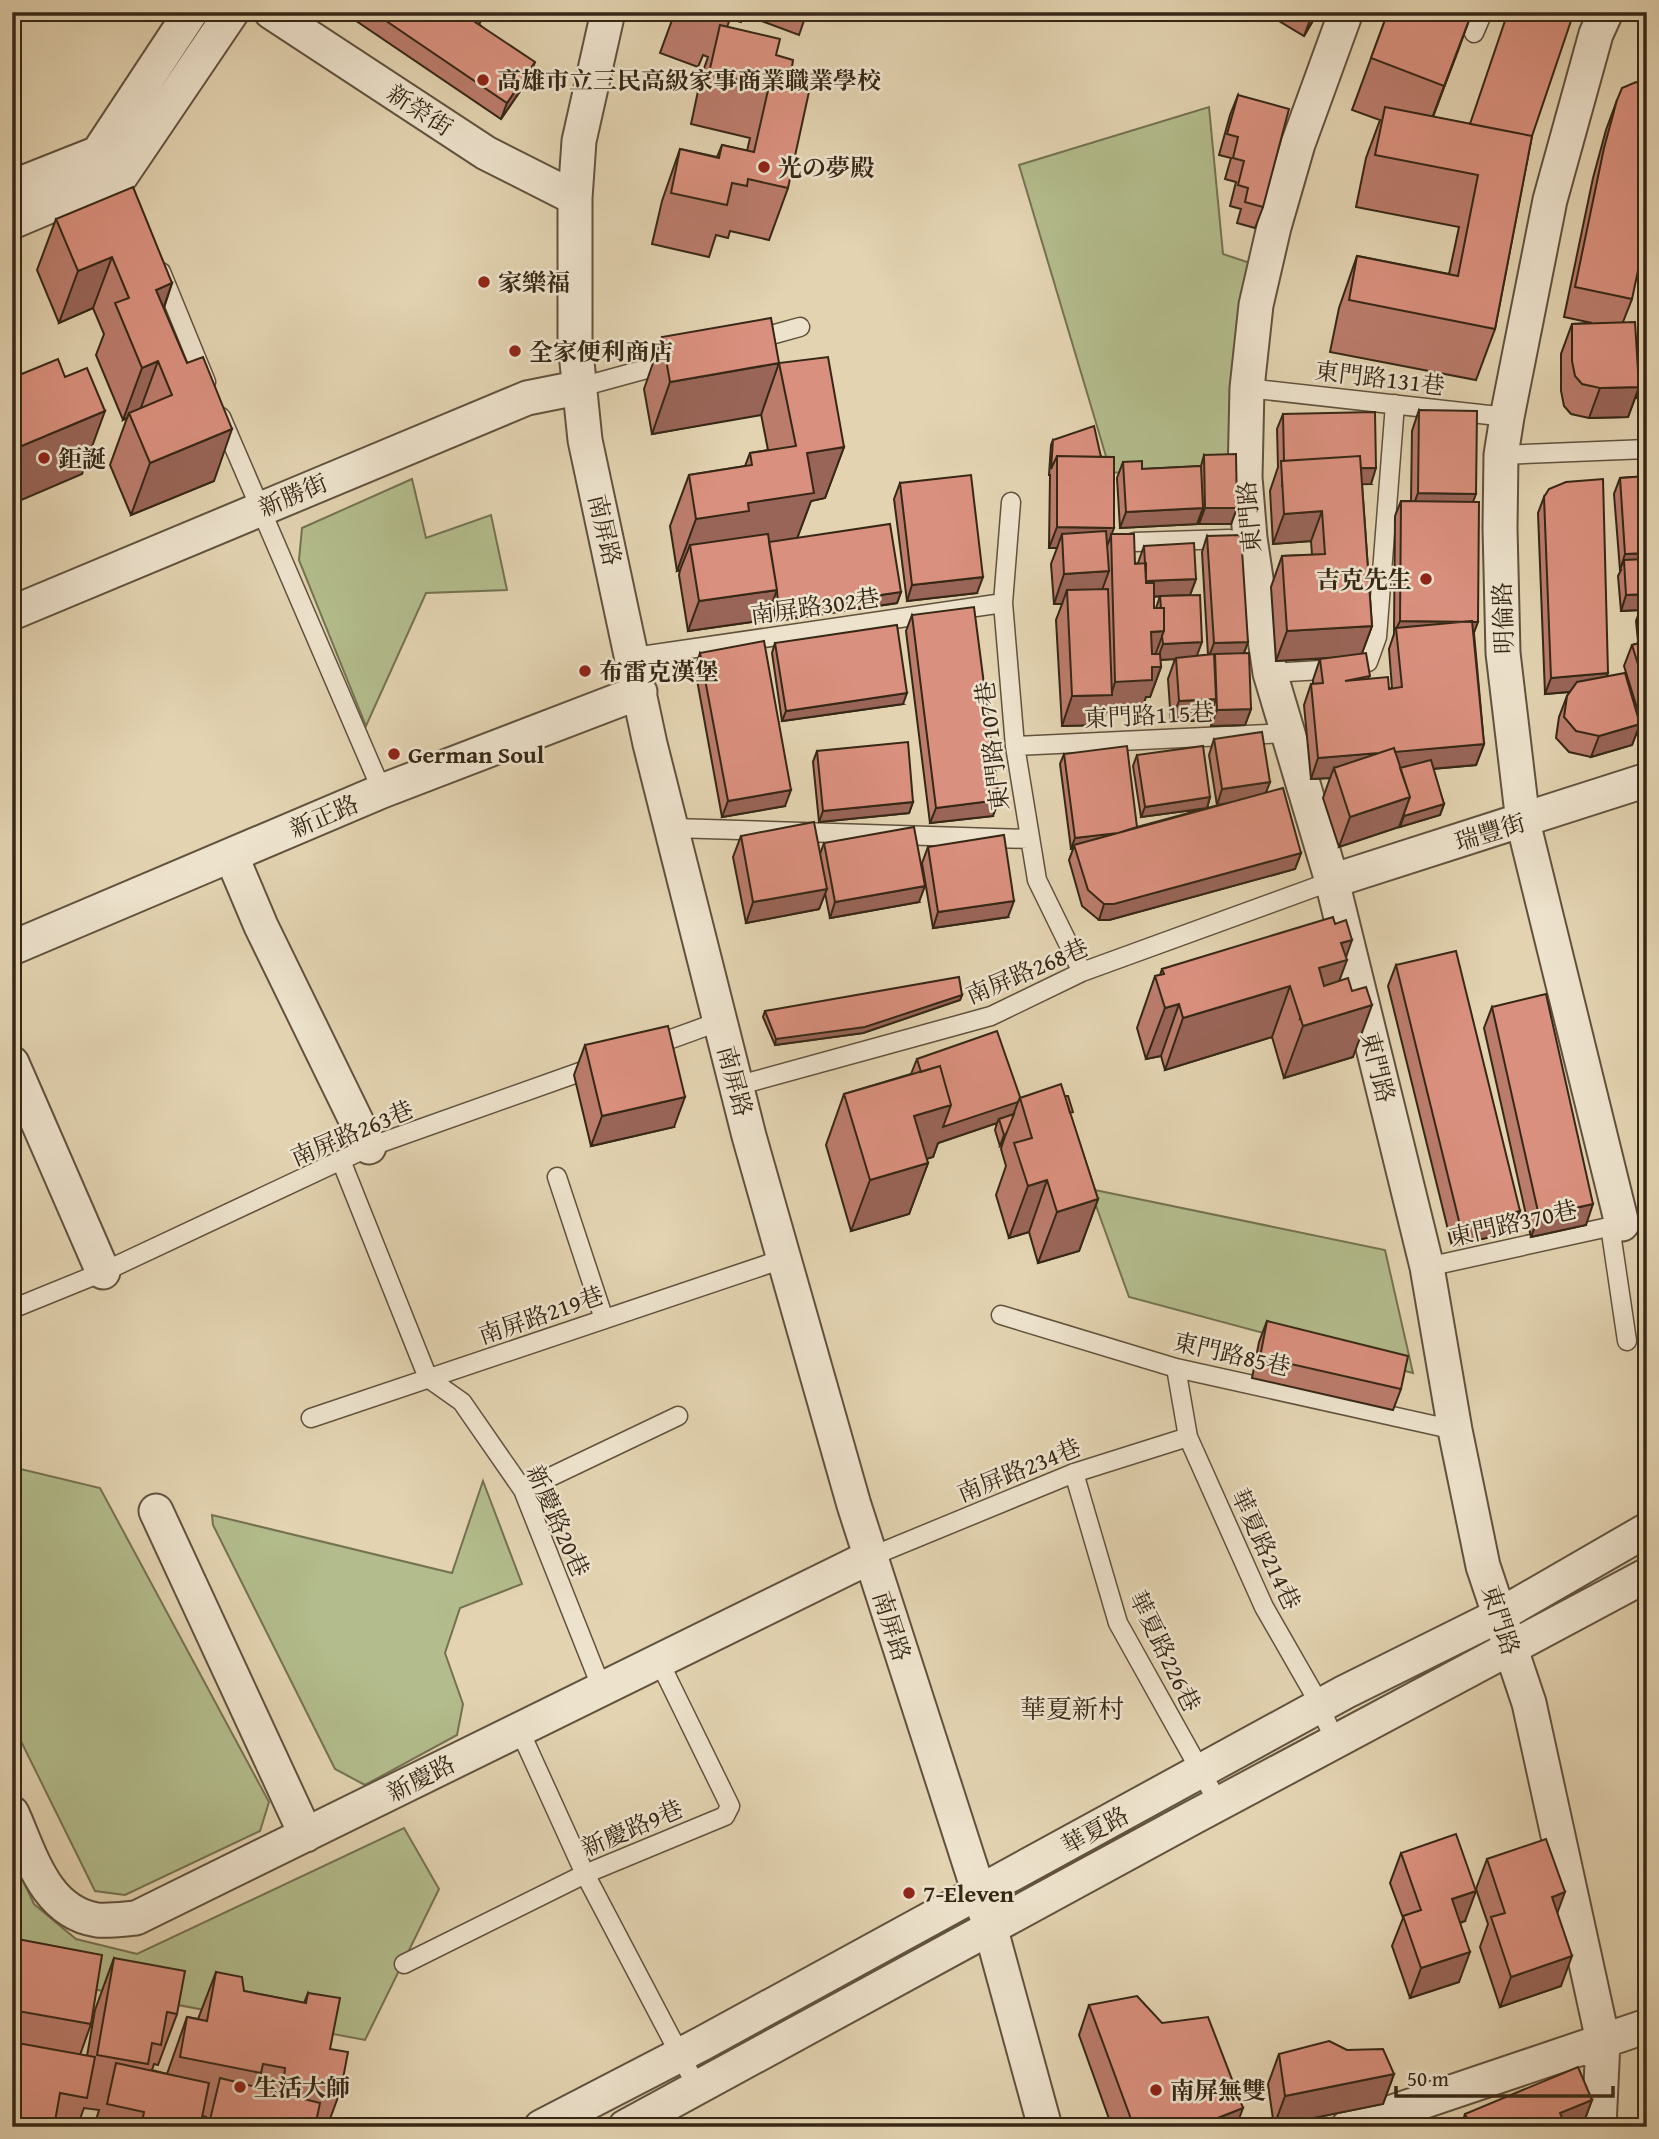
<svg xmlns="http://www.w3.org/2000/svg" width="1659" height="2139" font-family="'Gentium Book Plus','Noto Serif TC','Noto Serif JP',serif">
	<rect width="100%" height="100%" fill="#e3d3b1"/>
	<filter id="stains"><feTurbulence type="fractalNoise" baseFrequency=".00286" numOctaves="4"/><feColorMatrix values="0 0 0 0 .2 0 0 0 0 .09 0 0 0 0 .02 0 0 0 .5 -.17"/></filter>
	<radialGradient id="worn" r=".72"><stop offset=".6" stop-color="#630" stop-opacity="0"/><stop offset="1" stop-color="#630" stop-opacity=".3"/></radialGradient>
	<path fill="#b3bc8c" stroke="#747251" stroke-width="2" d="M1209,107L1223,254L1253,264L1231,464L1111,473L1019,165Z
		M412,479L426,538L491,515L507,590L426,593L366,726L299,560L302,528Z
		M1090,1189L1385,1250L1413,1373L1129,1297Z
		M12,1467L100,1488L269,1802L260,1831L125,1895L95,1891L12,1723Z
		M483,1481L522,1584L460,1608L445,1653L463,1704L457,1735L365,1785L335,1769L213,1525L212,1515L452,1573Z
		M404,1828L439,1889L365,2040L12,1974V1857L34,1904L76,1939L137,1954Z"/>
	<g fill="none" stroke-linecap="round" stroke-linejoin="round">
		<defs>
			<path id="service" d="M1474,33L1483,12
				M161,272L206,382
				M753,340L800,327
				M577,388L672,362
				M1247,388L1507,417
				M221,417L382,791
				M1501,455L1647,449
				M1011,502L1003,603L1015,746L1037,880L1082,972
				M1134,542L1229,539
				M634,657L1003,603
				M1270,673L1339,669L1368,662L1377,637L1395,404
				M1015,746L1286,733
				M673,828L1029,839
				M649,1047L718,1022
				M736,1086L991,1016L1082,972L1332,881
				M342,1163L428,1378L462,1402L523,1490L602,1689
				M557,1177L604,1319
				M1610,1226L1627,1341
				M1427,1267L1622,1224
				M12,1309L103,1272L369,1147L597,1066
				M1001,1315L1176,1368L1455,1430
				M1176,1368L1188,1437L1264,1607L1315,1696L1336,1743
				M311,1418L786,1258
				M1074,1473L1118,1623L1219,1804
				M523,1490L678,1416
				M870,1557L1074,1473L1188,1437
				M519,1729L585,1874L697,2087
				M404,1964L585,1874L725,1816L730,1806L659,1661"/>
			<path id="minor" d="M271,12L486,153L575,198
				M608,12L579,141L575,198V343L585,440L650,744L749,1136L854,1505L991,1930L1045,2127
				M1346,12L1298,144L1274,227L1256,305L1247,388L1245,477L1250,538L1270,673L1332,881L1427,1267L1455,1430L1483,1566L1529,1703L1603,2041L1599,2127
				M1606,12L1596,34L1550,200L1507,417L1501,455L1500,528L1503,653L1523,822L1622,1224
				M12,187L98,153L191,12
				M12,222L121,176L232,12
				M12,613L527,398L577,388
				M231,855L261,926L369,1147
				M1332,881L1647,780
				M12,948L382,791L640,692
				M12,1063L103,1272
				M156,1511L306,1835
				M12,1813C31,1855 45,1912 97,1920C109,1921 124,1919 136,1918L870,1557
				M541,2127L703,2043L1345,1692L1498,1616L1647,1530
				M625,2127L1192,1818L1647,1575
				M1348,2127L1647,2026"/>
		</defs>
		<use href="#service" stroke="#61523d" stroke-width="21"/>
		<use href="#minor" stroke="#61523d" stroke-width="37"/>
		<use href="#service" stroke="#ede2cc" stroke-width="18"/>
		<use href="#minor" stroke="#ede2cc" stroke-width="33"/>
	</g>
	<path fill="#bb7c6c" stroke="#362716" stroke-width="2" fill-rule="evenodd" d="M343,12H487L479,24L529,78L501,119Z
		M534,12H542L540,17Z
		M675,12H744L741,22L730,19L727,27L776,55L791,74L788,188L769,240L730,231L728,238L716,235L709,257L652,244L662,201L680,149L717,157L722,145L747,151L750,138L691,124L701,77L708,57L703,55L698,67L660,53Z
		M762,12H807L799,35L759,20Z
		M1264,12H1318L1304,36Z
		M1388,12H1472L1433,117L1532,136L1495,329L1476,380L1330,352L1339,308L1357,256L1449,274L1459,227L1356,207L1366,158L1380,120L1352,110Z
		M1238,95L1263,207L1255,228L1237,223L1241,209L1230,206L1236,182L1225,179L1231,158L1219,155L1230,115Z
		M1617,100L1632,299L1623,322L1636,340L1645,317H1647V398H1637V393L1628,417L1589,418L1571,414L1564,406L1561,391V354L1572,324L1592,323L1564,317L1593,178L1606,130Z
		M56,219L172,283L164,308L214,481L131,515L110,465L127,418L123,420L96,355L104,334L93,308L59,323L37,270Z
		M1647,249V300L1638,298Z
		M662,337L779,363L844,447L825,498L811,501L797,538L901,592L897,603L776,621L773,603L766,620L688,631L679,575L680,570L677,571L670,526L689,475L745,466L750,453L768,450L761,414L652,434L644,389Z
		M1419,410L1473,501L1474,633L1484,744L1476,765L1433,769L1444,804L1440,815L1400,827V825L1399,827L1339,847L1323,798L1330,778L1311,779L1304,705L1311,684H1313V680L1320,659L1330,658L1276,661L1271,587L1282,556L1312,555L1311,541L1273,544L1270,491L1278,467L1277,429L1283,414L1371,484H1362L1372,626L1362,653L1369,679L1389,689L1392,688L1389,649L1394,634L1395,516L1401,501H1411L1412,431Z
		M1053,440L1111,534L1135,564L1138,563L1144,546L1196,579L1190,595L1197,656L1208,655L1202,552L1207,536L1248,642L1244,653L1251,709L1245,725L1211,726V715L1209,720L1171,722L1168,679L1175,659L1160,660L1161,667L1150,697H1146L1141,710L1106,712L1101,725L1062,726L1056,620L1062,604H1054L1051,564L1057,548H1049L1050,475H1049L1051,445ZM1160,596L1156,608H1154V597Z
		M1204,455L1237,508L1231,524H1199V518L1197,524L1120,528L1117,478L1123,462L1142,469L1201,466Z
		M1647,476V640L1638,641L1636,621L1640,610L1621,611L1618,576L1621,570H1620L1614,494L1620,478Z
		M900,483L977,593L907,601L894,499Z
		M1544,497L1606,677L1640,724L1632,745L1591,757L1569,752L1556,738L1559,717L1567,696L1570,692L1545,694L1538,513Z
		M912,615L993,816L930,823L906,631Z
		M1647,641V737H1646L1624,666L1632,645Z
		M775,643L903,704L782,721L772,653Z
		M700,653L785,806L722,817L695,669Z
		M1214,739L1270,782L1266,792L1301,853L1295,869L1109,920H1099L1082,906L1069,860L1073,849H1071L1060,764L1064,754L1137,827L1226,803L1217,805L1209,755Z
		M817,751L913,802L909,813L819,822L813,762Z
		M1137,755L1210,797L1207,808L1141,817L1133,766Z
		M741,836L820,854L824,843L919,902L830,918L825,893L819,909L746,923L733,857Z
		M928,847L1008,917L933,928L922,863Z
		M1346,957L1339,981L1353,1057L1284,1078L1272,1037L1165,1070L1161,1056L1146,1059L1137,1028L1155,976L1160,975L1162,969Z
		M1396,965L1520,1211L1512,1232L1452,1246L1388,986Z
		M962,995L960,1000L863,1033L775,1045L763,1017L765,1011Z
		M1492,1007L1586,1225L1531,1237L1484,1028Z
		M585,1045L674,1127L591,1146L574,1075Z
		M917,1059L1071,1117L1098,1199L1079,1251L1038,1263L1029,1232L1009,1238L996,1195L1006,1166L1001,1149L1002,1145L1000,1146L995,1130L997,1123L938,1143L933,1157L926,1159L928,1163L909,1214L851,1231L826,1145L844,1094L911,1074Z
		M1267,1321L1401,1389L1393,1410L1252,1378L1259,1342Z
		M1401,1853L1465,1921L1460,1923L1459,1982L1410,1998L1392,1946L1403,1918L1390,1883Z
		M1487,1859L1557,1913L1561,1986L1500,2007L1480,1947L1488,1924L1476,1889Z
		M12,1938L91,2024L80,2055L87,2056L95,2010L114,1958L177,2014L158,2065L154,2064L152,2070L167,2074L187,2017L198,2019L216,1972L244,1991L304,2003L308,1993L330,2049L341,2089L327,2127H202L206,2117L202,2116L200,2127H94L99,2110L84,2108L77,2127H12Z
		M1089,2005L1162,2023L1236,2127H1112L1079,2035Z
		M1279,2054L1394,2074L1383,2104L1274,2126L1268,2084Z
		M1592,2100L1582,2127H1461L1465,2114Z"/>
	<path fill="#996558" stroke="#362716" stroke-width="2" d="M482,12H487L469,38L475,22Z
		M1313,12H1318L1304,36Z
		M1472,12L1458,51L1425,137L1444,86Z
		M535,62L529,78L501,119L507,103Z
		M112,257L93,308L59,323L78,271Z
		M172,283L154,335L156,290Z
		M158,361L139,413H129L127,418L123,420L142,368Z
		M779,363L761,415L652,434L670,382Z
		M1647,373V398H1637Z
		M1639,387L1628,417L1589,418L1600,388Z
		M105,411L82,474L12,504V450Z
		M232,429L214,481L131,515L150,463Z
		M844,447L825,498L811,501L795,544L690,545L680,570L677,571L696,519L807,453Z
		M1376,468L1371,484L1282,486L1285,470Z
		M1418,493L1476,494L1468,515L1410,514Z
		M1203,508L1197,524L1120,528L1126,512Z
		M1205,508H1237L1231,524H1199Z
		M1322,511L1311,541L1273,544L1284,514Z
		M1057,527L1114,528L1106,549L1062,534L1057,548H1049Z
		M1647,553V568L1624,560L1620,570L1625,554Z
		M1109,571L1098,601L1067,590L1062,604H1054L1064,574Z
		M983,577L977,593L907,601L912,585Z
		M1196,579L1190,595L1140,597L1146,581Z
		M777,590L766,620L688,631L699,601Z
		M901,592L897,603L776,621L779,610Z
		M1646,594L1640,610L1621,611L1626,595Z
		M1647,615V640L1638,641Z
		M1400,621L1478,622L1472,638L1396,629Z
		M1372,626L1361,656L1276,661L1287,631Z
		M1164,631L1153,661L1140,662L1151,632Z
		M1202,642L1196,658L1157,660L1163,644Z
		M1248,642L1242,658L1208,659L1214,643Z
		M1152,667H1161L1150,697H1146L1141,710L1106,712L1101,725L1062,726L1072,696L1111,695L1115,682Z
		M1608,673L1602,689L1545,694L1551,678Z
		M907,693L903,704L782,721L786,711Z
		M1216,699L1209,720L1171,722L1179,701Z
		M1251,709L1245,725L1211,726L1217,710Z
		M1640,724L1632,745L1591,757L1599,736Z
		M1484,744L1476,765L1337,777L1334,768L1330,778L1311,779L1318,758Z
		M1270,782L1264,797L1217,805L1222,789Z
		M791,790L785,806L722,817L728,801Z
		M1210,797L1207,808L1141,817L1145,807Z
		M1410,797L1399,827L1339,847L1350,817Z
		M999,800L993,816L930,823L936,808Z
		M913,802L909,813L819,822L823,811Z
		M1444,804L1440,815L1400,827L1404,816Z
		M1138,830L1074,845L1073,849H1071L1075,838Z
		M1301,853L1295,869L1109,920H1099L1104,904Z
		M925,886L919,902L830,918L835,902Z
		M827,889L819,909L746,923L753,902Z
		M1014,901L1008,917L933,928L938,912Z
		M1352,940L1345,960H1347L1328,1011L1300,1019L1319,968L1341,943Z
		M1290,986L1272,1037L1165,1070L1183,1018Z
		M962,995L960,1000L863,1033L775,1045L776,1039Z
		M1179,1004L1161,1056L1146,1059L1165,1008Z
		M1372,1005L1353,1057L1284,1078L1303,1026Z
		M685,1097L674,1127L591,1146L602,1116Z
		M1018,1102L1012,1118L999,1119L997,1123L938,1143L933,1157L895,1168L914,1116L951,1105Z
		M1006,1134L1002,1145L1000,1146L1004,1135Z
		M928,1163L909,1214L851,1231L870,1180Z
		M1047,1180L1029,1232L1009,1238L1028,1186Z
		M1098,1199L1079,1251L1038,1263L1057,1212Z
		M1593,1204L1586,1225L1531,1237L1539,1216Z
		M1520,1211L1512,1232L1452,1246L1460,1225Z
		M1476,1891L1465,1921L1441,1929L1452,1899Z
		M1565,1892L1554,1922L1552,1897Z
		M1470,1952L1459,1982L1410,1998L1421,1968Z
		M1572,1956L1561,1986L1500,2007L1511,1977Z
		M1394,2074L1383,2104L1274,2126L1285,2096Z
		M1592,2100L1582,2127H1555L1560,2113Z
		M1243,2108L1236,2127H1195Z"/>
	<path fill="#da907e" stroke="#362716" stroke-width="2" d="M373,12H482L475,22L535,62L507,103Z
		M1388,12H1472L1444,86L1371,58Z
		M1508,12H1574L1532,136L1470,124Z
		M720,25L780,39L776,55L793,60L791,74L812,78L788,188L748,179L747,186L732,183L727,205L671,193L680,149L719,158L722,145L754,152L769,86L709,73Z
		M1636,82L1647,86V228L1632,299L1575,287L1604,148L1617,100L1622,88Z
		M1238,95L1289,109L1263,207L1245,202L1248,188L1238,185L1244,161L1233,158L1238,137L1227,134Z
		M1385,107L1532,136L1495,329L1349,300L1357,256L1458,276L1478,175L1375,155Z
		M133,187L172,283L156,290L187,363L203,357L232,429L150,463L129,413L172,395L158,361L142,368L115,303L129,298L112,257L78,271L56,219Z
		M1645,317H1647V347Z
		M771,318L779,363L670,382L662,337Z
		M1635,322L1639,387L1600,388L1582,384L1575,376L1572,361V324Z
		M828,357L844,447L807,453L814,493L748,503L749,511L696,519L689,475L752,465L750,453L796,446L779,363Z
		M58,359L65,377L87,368L105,411L12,450V378Z
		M1419,410L1477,411L1476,494L1418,493Z
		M1375,412L1376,468H1361L1360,456L1284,461L1283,414Z
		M1094,426L1101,457L1057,456L1051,469L1053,440Z
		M1236,454L1237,508H1205L1204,455Z
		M1057,456L1114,457V528L1057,527Z
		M1360,456L1372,626L1287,631L1282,556L1325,554L1322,511L1284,514L1281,461Z
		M1142,461V469L1201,466L1203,508L1126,512L1123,462Z
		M971,475L983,577L912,585L900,483Z
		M1647,476V553L1625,554L1620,478Z
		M1603,479L1608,673L1551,678L1544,497L1549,489L1566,482Z
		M1401,501L1479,502L1478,622L1400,621Z
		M890,524L901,592L779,610L777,592V590L769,542Z
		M1106,531L1109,571L1064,574L1062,534Z
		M768,534L777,590L699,601L690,545Z
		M1111,534H1134L1135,564L1146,563V583H1154V608H1164V631L1151,632L1152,654H1160L1161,667H1152V680L1115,682Z
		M1241,535L1248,642L1214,643L1207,536Z
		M1194,543L1196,579L1146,581L1144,546Z
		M1647,559L1646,594L1626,595L1624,560Z
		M1108,589L1112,695L1072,696L1067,590Z
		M1200,595L1202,642L1163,644L1162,636L1164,631V608H1161L1160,596Z
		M974,607L999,800L936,808L912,615Z
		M1472,621L1484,744L1395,752L1394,748L1379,753L1318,758L1311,684L1323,683L1320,659L1366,653L1370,676L1345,681L1388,677L1389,689L1402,687L1396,628Z
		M897,625L907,693L786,711L775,643Z
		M764,641L791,790L728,801L700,653Z
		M1647,641V693L1632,645Z
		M1249,653L1251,709L1217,710L1215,654Z
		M1214,654L1216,699L1179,701L1176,658Z
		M1625,673L1640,724L1599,736L1576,731L1564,717L1567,696L1577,682Z
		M1262,732L1270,782L1222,789L1214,739Z
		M908,742L913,802L823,811L817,751Z
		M1127,746L1137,827L1118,833L1075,838L1064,754Z
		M1203,746L1210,797L1145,807L1137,755Z
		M1394,748L1410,797L1350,817L1334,768Z
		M1431,760L1444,804L1404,816V814L1410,797L1400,768Z
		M1283,788L1301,853L1114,904H1104L1088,890L1074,845Z
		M814,822L827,889L753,902L741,836Z
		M914,827L925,886L835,902L824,843Z
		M1004,835L1014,901L938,912L928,847Z
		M1333,917L1335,924L1346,920L1352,940L1341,943L1347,960L1319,968L1324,986L1348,978L1352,991L1366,987L1372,1005L1303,1026L1290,986L1183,1018L1179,1004L1165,1008L1155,976L1164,974L1162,969Z
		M1456,951L1520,1211L1460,1225L1396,965Z
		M959,977L962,995L865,1027L776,1039L765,1011Z
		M1546,994L1593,1204L1539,1216L1492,1007Z
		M668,1026L685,1097L602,1116L585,1045Z
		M997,1031L1020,1097L1018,1102L943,1127L951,1105L940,1066L921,1072L917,1059Z
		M940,1066L951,1105L914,1116L928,1163L870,1180L844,1094Z
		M1061,1084L1098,1199L1057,1212L1047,1180L1028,1186L1014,1143L1032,1138L1020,1098Z
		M1065,1096H1068L1073,1112L1070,1113Z
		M1014,1114L1006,1134L1004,1135L999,1119Z
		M1267,1321L1408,1356L1401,1389L1260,1357Z
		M1456,1834L1476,1891L1452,1899L1470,1952L1421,1968L1403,1916L1421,1910L1401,1853Z
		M1546,1839L1565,1892L1552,1897L1572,1956L1511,1977L1491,1917L1505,1913L1487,1859Z
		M12,1938L102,1955L91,2024L12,2010Z
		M114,1958L185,1971L177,2014L167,2012L161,2045L152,2043L148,2064L97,2055Z
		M216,1972L242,1977L244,1991L306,2003L308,1993L340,1998L330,2049L348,2052L341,2089L284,2078L285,2068L263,2064L261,2073L180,2057L187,2017L207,2021Z
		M1137,1996L1162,2023L1208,2017L1243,2108L1195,2127H1134L1089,2005Z
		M1329,2041L1347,2050L1383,2049L1394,2074L1285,2096L1279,2054Z
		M12,2042L95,2057L87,2098L60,2093L54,2127H12Z
		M116,2063L209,2083L200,2127L186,2124V2127H141L144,2112L107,2104Z
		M1578,2067L1592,2100L1560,2113L1566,2127H1471L1465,2114Z
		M220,2078L320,2103L315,2127H219L209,2124Z"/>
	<g fill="#8f2418" stroke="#ede2cc" stroke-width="2.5">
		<circle cx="483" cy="80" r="7"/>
		<circle cx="764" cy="167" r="7"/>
		<circle cx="484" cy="282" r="7"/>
		<circle cx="515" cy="351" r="7"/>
		<circle cx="44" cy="458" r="7"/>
		<circle cx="1426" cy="579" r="7"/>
		<circle cx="585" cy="671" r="7"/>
		<circle cx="394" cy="754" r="7"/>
		<circle cx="909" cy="1893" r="7"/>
		<circle cx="240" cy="2087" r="7"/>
		<circle cx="1156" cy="2090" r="7"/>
	</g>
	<g text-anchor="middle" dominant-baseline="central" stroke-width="5" stroke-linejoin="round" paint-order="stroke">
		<g font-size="24" font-weight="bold" fill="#362716" stroke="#ede2cc" text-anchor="start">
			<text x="497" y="80">高雄市立三民高級家事商業職業學校</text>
			<text x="778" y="167">光の夢殿</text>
			<text x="498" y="282">家樂福</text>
			<text x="529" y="351">全家便利商店</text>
			<text x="58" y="458">鉅誕</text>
			<text x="1412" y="579" text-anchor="end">吉克先生</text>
			<text x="599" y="671">布雷克漢堡</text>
			<text x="408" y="754">German Soul</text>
			<text x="923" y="1893">7-Eleven</text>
			<text x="254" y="2087">生活大師</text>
			<text x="1170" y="2090">南屏無雙</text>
		</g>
		<g font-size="24" fill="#362716" stroke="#ede2cc">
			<text transform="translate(420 110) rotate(33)">新榮街</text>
			<text transform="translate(1380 378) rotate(7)">東門路131巷</text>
			<text transform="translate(293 495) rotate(-23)">新勝街</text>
			<text transform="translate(1249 517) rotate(-95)">東門路</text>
			<text transform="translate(605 530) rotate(77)">南屏路</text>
			<text transform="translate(815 606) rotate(-8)">南屏路302巷</text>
			<text transform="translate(1503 618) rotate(-92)">明倫路</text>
			<text transform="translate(1149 715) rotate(-3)">東門路115巷</text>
			<text transform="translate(992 746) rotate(-97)">東門路107巷</text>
			<text transform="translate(324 816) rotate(-23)">新正路</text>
			<text transform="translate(1490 832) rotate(-17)">瑞豐街</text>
			<text transform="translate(1027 971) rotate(-23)">南屏路268巷</text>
			<text transform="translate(1378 1067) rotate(76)">東門路</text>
			<text transform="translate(735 1081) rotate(75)">南屏路</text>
			<text transform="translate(352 1133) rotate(-23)">南屏路263巷</text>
			<text transform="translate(1513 1223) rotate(-13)">東門路370巷</text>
			<text transform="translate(541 1315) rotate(-19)">南屏路219巷</text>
			<text transform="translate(1232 1354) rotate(13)">東門路85巷</text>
			<text transform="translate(1019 1470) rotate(-22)">南屏路234巷</text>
			<text transform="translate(558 1521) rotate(66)">新慶路20巷</text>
			<text transform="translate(1266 1549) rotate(65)">華夏路214巷</text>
			<text transform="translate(1501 1620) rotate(72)">東門路</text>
			<text transform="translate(892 1626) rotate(72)">南屏路</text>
			<text transform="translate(1165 1651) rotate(64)">華夏路226巷</text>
			<text transform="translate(421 1778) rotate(-27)">新慶路</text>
			<text transform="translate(632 1828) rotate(-23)">新慶路9巷</text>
			<text transform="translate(1095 1830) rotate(-28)">華夏路</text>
		</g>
		<g font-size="26" fill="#362716" stroke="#ede2cc">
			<text x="1072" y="1708">華夏新村</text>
		</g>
	</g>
	<rect width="1659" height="2139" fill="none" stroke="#e3d3b1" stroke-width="42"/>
	<rect x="14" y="14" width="1631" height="2111" fill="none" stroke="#362716" stroke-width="3.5"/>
	<rect x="21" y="21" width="1617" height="2097" fill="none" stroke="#362716" stroke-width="2"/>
	<path d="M1396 2086v10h217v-10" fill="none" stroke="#362716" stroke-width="3.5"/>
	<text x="1407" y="2086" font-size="21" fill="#362716" stroke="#ede2cc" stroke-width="5" paint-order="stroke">50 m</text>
	<rect width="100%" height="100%" filter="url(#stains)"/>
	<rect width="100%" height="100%" fill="url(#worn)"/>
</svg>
